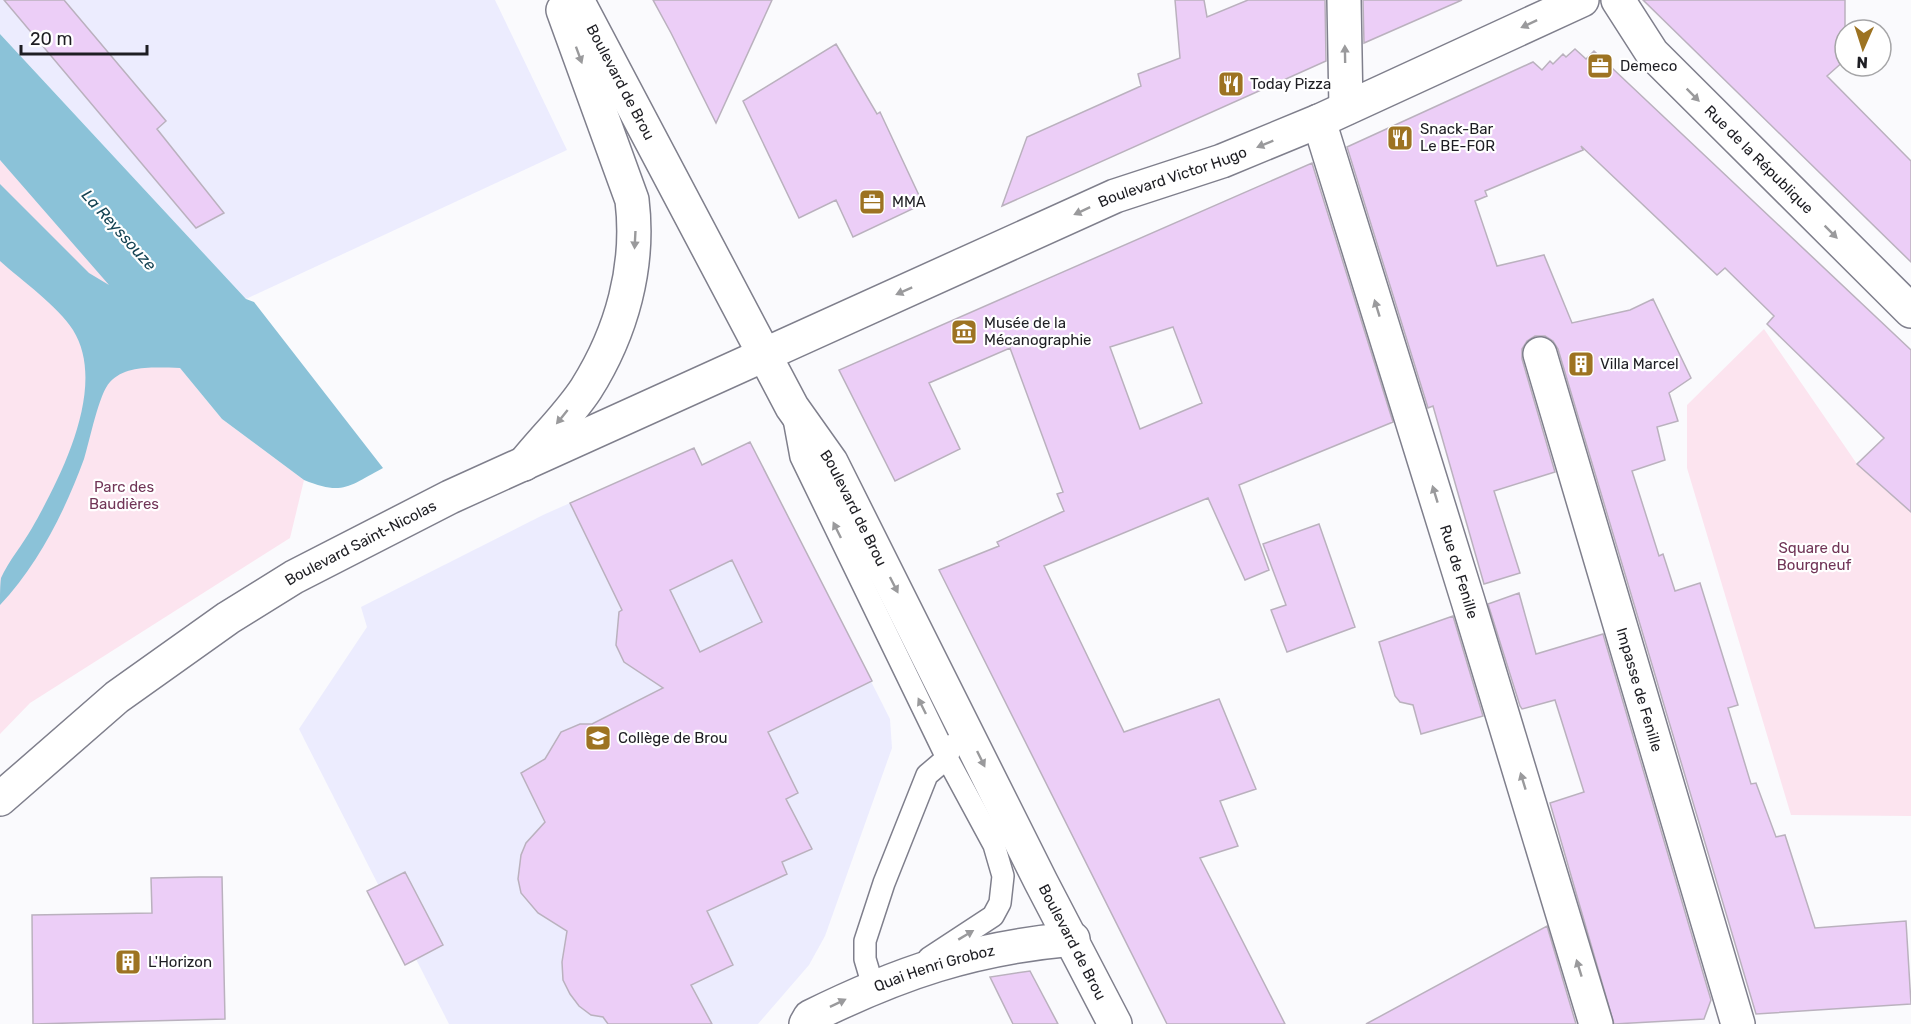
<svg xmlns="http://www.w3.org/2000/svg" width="1911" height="1024" font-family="Rubik,sans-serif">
	<rect width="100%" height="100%" fill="#fafafd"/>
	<path fill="#ececfe" d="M0,0H495L567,150L246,299L0,34Z
		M750,442L890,719L892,748L825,936L809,965L758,1024H449L299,729L367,627L361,607L543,515L694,448L702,465Z"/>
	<path fill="#fce4ef" d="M0,160L97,267L222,419L304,480L290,538L30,703L0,734Z
		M1764,329L1857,464L1911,512V816L1791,815L1687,468V405Z"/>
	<path fill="#8bc2d8" d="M0,34L246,299L254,302L383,468C349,486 343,496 304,480L222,419L180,368C158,368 127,364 110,382C99,393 90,440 84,459C65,511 38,565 0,605C0,597 0,585 1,578C8,562 23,544 32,528C61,477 108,386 73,330C58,306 22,281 0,261V184L89,273L109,285L0,160Z"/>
	<path fill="#eccef7" stroke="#bab1be" stroke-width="1.5" fill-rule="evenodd" d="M4,0H64L166,121L157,129L224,213L196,228Z
		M653,0H772L716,123L671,33Z
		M1175,0H1204L1207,17L1248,0H1325L1326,61L1002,206L1027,137L1141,86L1138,74L1180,58Z
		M1363,0H1462L1364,43Z
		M1643,0H1845V60L1827,76L1911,161V262Z
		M836,44L877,114L880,112L923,204L853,237L836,200L799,218L743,101Z
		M1575,49L1586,59L1594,51L1911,350V512L1857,464L1884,438L1767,324L1774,316L1725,268L1717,275L1581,146L1583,150L1485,191L1487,196L1475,201L1497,266L1544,255L1572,323L1630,310L1653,299L1691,378L1669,393L1678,421L1657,427L1665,460L1632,471L1659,556L1663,554L1675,591L1700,583L1738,705L1728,708L1751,784L1756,783L1776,837L1785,835L1815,928L1906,921L1911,1004L1756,1014L1558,349L1553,341L1545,336H1535L1527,341L1522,349V359L1555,472L1494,491L1520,573L1484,584L1433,406L1428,408L1347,147L1533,62L1542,70L1550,61L1553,64L1563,54L1566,57Z
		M1312,163L1393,422L1239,485L1269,570L1245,580L1208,498L1044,566L1124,732L1219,699L1256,789L1220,801L1238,846L1200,858L1285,1024H1167L939,570L999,546L997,542L1064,511L1057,494L1063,492L1010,348L929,383L960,449L895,481L839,370ZM1173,327L1202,403L1140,429L1110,347Z
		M750,442L872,681L768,732L798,793L786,799L812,849L782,862L787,874L707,911L733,965L691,985L712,1024H608L603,1017L591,1015L579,1006L570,994L563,980L562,962L567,931L538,913L521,893L518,879L521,855L526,843L545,822L521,773L545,759L561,732L580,724H592L663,688L624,662L616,645L619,612L622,610L570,503L694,448L702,465ZM732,560L762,622L700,652L670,590Z
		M1319,524L1355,627L1287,652L1271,610L1286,605L1263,544Z
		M1519,593L1536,654L1603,634L1711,1000L1704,1019L1614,1024L1550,803L1584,792L1555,700L1522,709L1520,706L1488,604Z
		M1453,616L1483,716L1421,734L1413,705L1400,702L1395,696L1379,642Z
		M405,872L443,945L405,965L367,891Z
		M199,877H222L225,1019L33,1024L32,915L152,913L151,878Z
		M1547,926L1576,1024H1366Z
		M1030,971L1058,1024H1013L990,977Z"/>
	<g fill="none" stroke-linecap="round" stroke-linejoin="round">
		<defs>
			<path id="service" d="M794,419L801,457L947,758L994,845L1003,876L1000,903L993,916L929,958
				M873,986L865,959V941L884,883L927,775L947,758L952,745"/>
			<g id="minor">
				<path d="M1344,0L1346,108"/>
				<path id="s1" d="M1618,0L1652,53L1911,311"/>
				<path id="s2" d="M1319,121L1468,601L1596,1024"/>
				<path id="s3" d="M1540,354L1738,1024"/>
				<path id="s4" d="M806,1024L810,1017C899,973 972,948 1073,939"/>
			</g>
			<g id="secondary">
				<path id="s5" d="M577,0L792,407L831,462L1041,882L1115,1024"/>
				<path d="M524,464C544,439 569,415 586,389C622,332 640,266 632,200L563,10"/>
			</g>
			<g id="primary">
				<path id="s6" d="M0,799L117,697L228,618L294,577L450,497L1115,196L1222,161L1319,121L1582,0"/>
			</g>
		</defs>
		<use href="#service" stroke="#7f7f8c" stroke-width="24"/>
		<use href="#minor" stroke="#7f7f8c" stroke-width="36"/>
		<use href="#secondary" stroke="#7f7f8c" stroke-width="36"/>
		<use href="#primary" stroke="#7f7f8c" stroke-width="36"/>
		<use href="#service" stroke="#fff" stroke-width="21"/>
		<use href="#minor" stroke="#fff" stroke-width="33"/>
		<use href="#secondary" stroke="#fff" stroke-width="33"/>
		<use href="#primary" stroke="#fff" stroke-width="33"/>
	</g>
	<defs><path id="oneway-solid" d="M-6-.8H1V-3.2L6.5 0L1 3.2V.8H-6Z" transform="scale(1.5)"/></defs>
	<g fill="#9a9a9c">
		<use href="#oneway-solid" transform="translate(1529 24) rotate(155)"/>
		<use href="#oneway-solid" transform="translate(1345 54) rotate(-91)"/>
		<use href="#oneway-solid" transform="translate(579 55) rotate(70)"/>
		<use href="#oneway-solid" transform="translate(1693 95) rotate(45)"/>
		<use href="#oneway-solid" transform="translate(1265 144) rotate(158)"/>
		<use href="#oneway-solid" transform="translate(1082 211) rotate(155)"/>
		<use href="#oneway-solid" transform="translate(1831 232) rotate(45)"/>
		<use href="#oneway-solid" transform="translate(635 240) rotate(93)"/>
		<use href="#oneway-solid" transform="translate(904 291) rotate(156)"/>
		<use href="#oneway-solid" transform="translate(1377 308) rotate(-107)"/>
		<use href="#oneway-solid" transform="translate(562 417) rotate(129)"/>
		<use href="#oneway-solid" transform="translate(1435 494) rotate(-107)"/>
		<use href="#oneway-solid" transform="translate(837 530) rotate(-116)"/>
		<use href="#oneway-solid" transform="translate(894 585) rotate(63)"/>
		<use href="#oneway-solid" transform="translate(922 706) rotate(-116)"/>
		<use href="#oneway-solid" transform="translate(981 759) rotate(64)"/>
		<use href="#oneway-solid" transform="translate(1523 781) rotate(-107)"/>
		<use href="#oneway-solid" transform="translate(966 935) rotate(-31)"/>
		<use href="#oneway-solid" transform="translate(1579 968) rotate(-107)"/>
		<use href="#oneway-solid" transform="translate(838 1003) rotate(-26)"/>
	</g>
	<defs>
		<symbol id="office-square" viewBox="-11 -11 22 22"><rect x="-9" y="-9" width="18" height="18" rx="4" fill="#9d7322" stroke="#fff"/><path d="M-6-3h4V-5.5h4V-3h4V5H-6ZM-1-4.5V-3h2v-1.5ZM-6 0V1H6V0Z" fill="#fff"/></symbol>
		<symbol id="restaurant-square" viewBox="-11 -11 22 22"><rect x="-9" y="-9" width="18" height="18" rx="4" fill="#9d7322" stroke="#fff"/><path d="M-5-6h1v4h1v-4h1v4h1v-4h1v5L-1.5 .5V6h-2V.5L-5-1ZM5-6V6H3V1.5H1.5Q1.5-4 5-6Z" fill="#fff"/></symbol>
		<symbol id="museum-square" viewBox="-11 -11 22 22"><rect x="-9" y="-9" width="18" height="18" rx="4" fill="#9d7322" stroke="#fff"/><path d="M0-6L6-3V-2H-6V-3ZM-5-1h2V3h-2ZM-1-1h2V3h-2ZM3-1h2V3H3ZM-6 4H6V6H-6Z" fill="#fff"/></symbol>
		<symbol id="building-square" viewBox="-11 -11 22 22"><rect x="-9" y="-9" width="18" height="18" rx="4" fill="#9d7322" stroke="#fff"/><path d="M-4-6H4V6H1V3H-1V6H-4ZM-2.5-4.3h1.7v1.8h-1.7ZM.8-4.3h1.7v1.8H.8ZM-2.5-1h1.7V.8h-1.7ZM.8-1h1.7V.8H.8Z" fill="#fff"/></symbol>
		<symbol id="school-square" viewBox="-11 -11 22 22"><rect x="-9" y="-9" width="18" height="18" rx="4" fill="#9d7322" stroke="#fff"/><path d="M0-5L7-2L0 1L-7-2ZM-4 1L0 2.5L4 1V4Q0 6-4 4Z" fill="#fff"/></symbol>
	</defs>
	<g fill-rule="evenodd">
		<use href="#office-square" x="1585" y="51" width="30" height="30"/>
		<use href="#restaurant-square" x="1216" y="69" width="30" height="30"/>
		<use href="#restaurant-square" x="1385" y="123" width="30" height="30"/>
		<use href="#office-square" x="857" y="187" width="30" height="30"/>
		<use href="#museum-square" x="949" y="317" width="30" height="30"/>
		<use href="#building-square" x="1566" y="349" width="30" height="30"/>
		<use href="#school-square" x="583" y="723" width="30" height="30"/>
		<use href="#building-square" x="113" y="947" width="30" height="30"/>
	</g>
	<g text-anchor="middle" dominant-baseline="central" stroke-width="4.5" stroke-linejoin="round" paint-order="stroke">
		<g font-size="15" fill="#1e1e23" stroke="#fff" text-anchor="start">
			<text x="1620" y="66">Demeco</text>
			<text x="1250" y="84">Today Pizza</text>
			<text x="1420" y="129">Snack-Bar<tspan x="1420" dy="17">Le BE-FOR</tspan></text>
			<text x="892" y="202">MMA</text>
			<text x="984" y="323">Musée de la<tspan x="984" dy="17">Mécanographie</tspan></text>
			<text x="1600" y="364">Villa Marcel</text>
			<text x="618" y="738">Collège de Brou</text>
			<text x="148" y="962">L'Horizon</text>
		</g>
		<g font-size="15" fill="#1e1e23" stroke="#fff">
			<text stroke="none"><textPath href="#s5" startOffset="93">Boulevard de Brou</textPath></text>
			<text stroke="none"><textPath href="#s1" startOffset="214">Rue de la République</textPath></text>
			<text stroke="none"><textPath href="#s6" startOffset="1335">Boulevard Victor Hugo</textPath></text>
			<text stroke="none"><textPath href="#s5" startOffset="579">Boulevard de Brou</textPath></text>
			<text stroke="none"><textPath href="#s6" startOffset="444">Boulevard Saint-Nicolas</textPath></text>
			<text stroke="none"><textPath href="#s2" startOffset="472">Rue de Fenille</textPath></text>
			<text stroke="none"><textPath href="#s3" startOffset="350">Impasse de Fenille</textPath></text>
			<text stroke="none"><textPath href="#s5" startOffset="1065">Boulevard de Brou</textPath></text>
			<text stroke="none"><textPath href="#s4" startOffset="142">Quai Henri Groboz</textPath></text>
		</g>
		<g font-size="15" fill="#713557" stroke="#fff">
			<text x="124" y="487">Parc des<tspan x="124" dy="17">Baudières</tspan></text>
			<text x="1814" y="548">Square du<tspan x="1814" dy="17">Bourgneuf</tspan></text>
		</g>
		<g font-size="16" font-style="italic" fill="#144353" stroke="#fff">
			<text transform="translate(119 230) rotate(48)">La Reyssouze</text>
		</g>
	</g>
	<g transform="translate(1863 48) rotate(183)"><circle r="28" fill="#ffffff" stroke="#a5a5a7" stroke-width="1.5"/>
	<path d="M0-4.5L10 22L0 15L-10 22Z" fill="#9d7322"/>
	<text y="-9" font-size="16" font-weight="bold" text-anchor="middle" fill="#1e1e23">N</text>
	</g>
	<path d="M21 45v9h126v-9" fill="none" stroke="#1e1e23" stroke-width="3"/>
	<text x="30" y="45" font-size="18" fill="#1e1e23" stroke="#ffffff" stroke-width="4.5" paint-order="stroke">20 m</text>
</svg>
